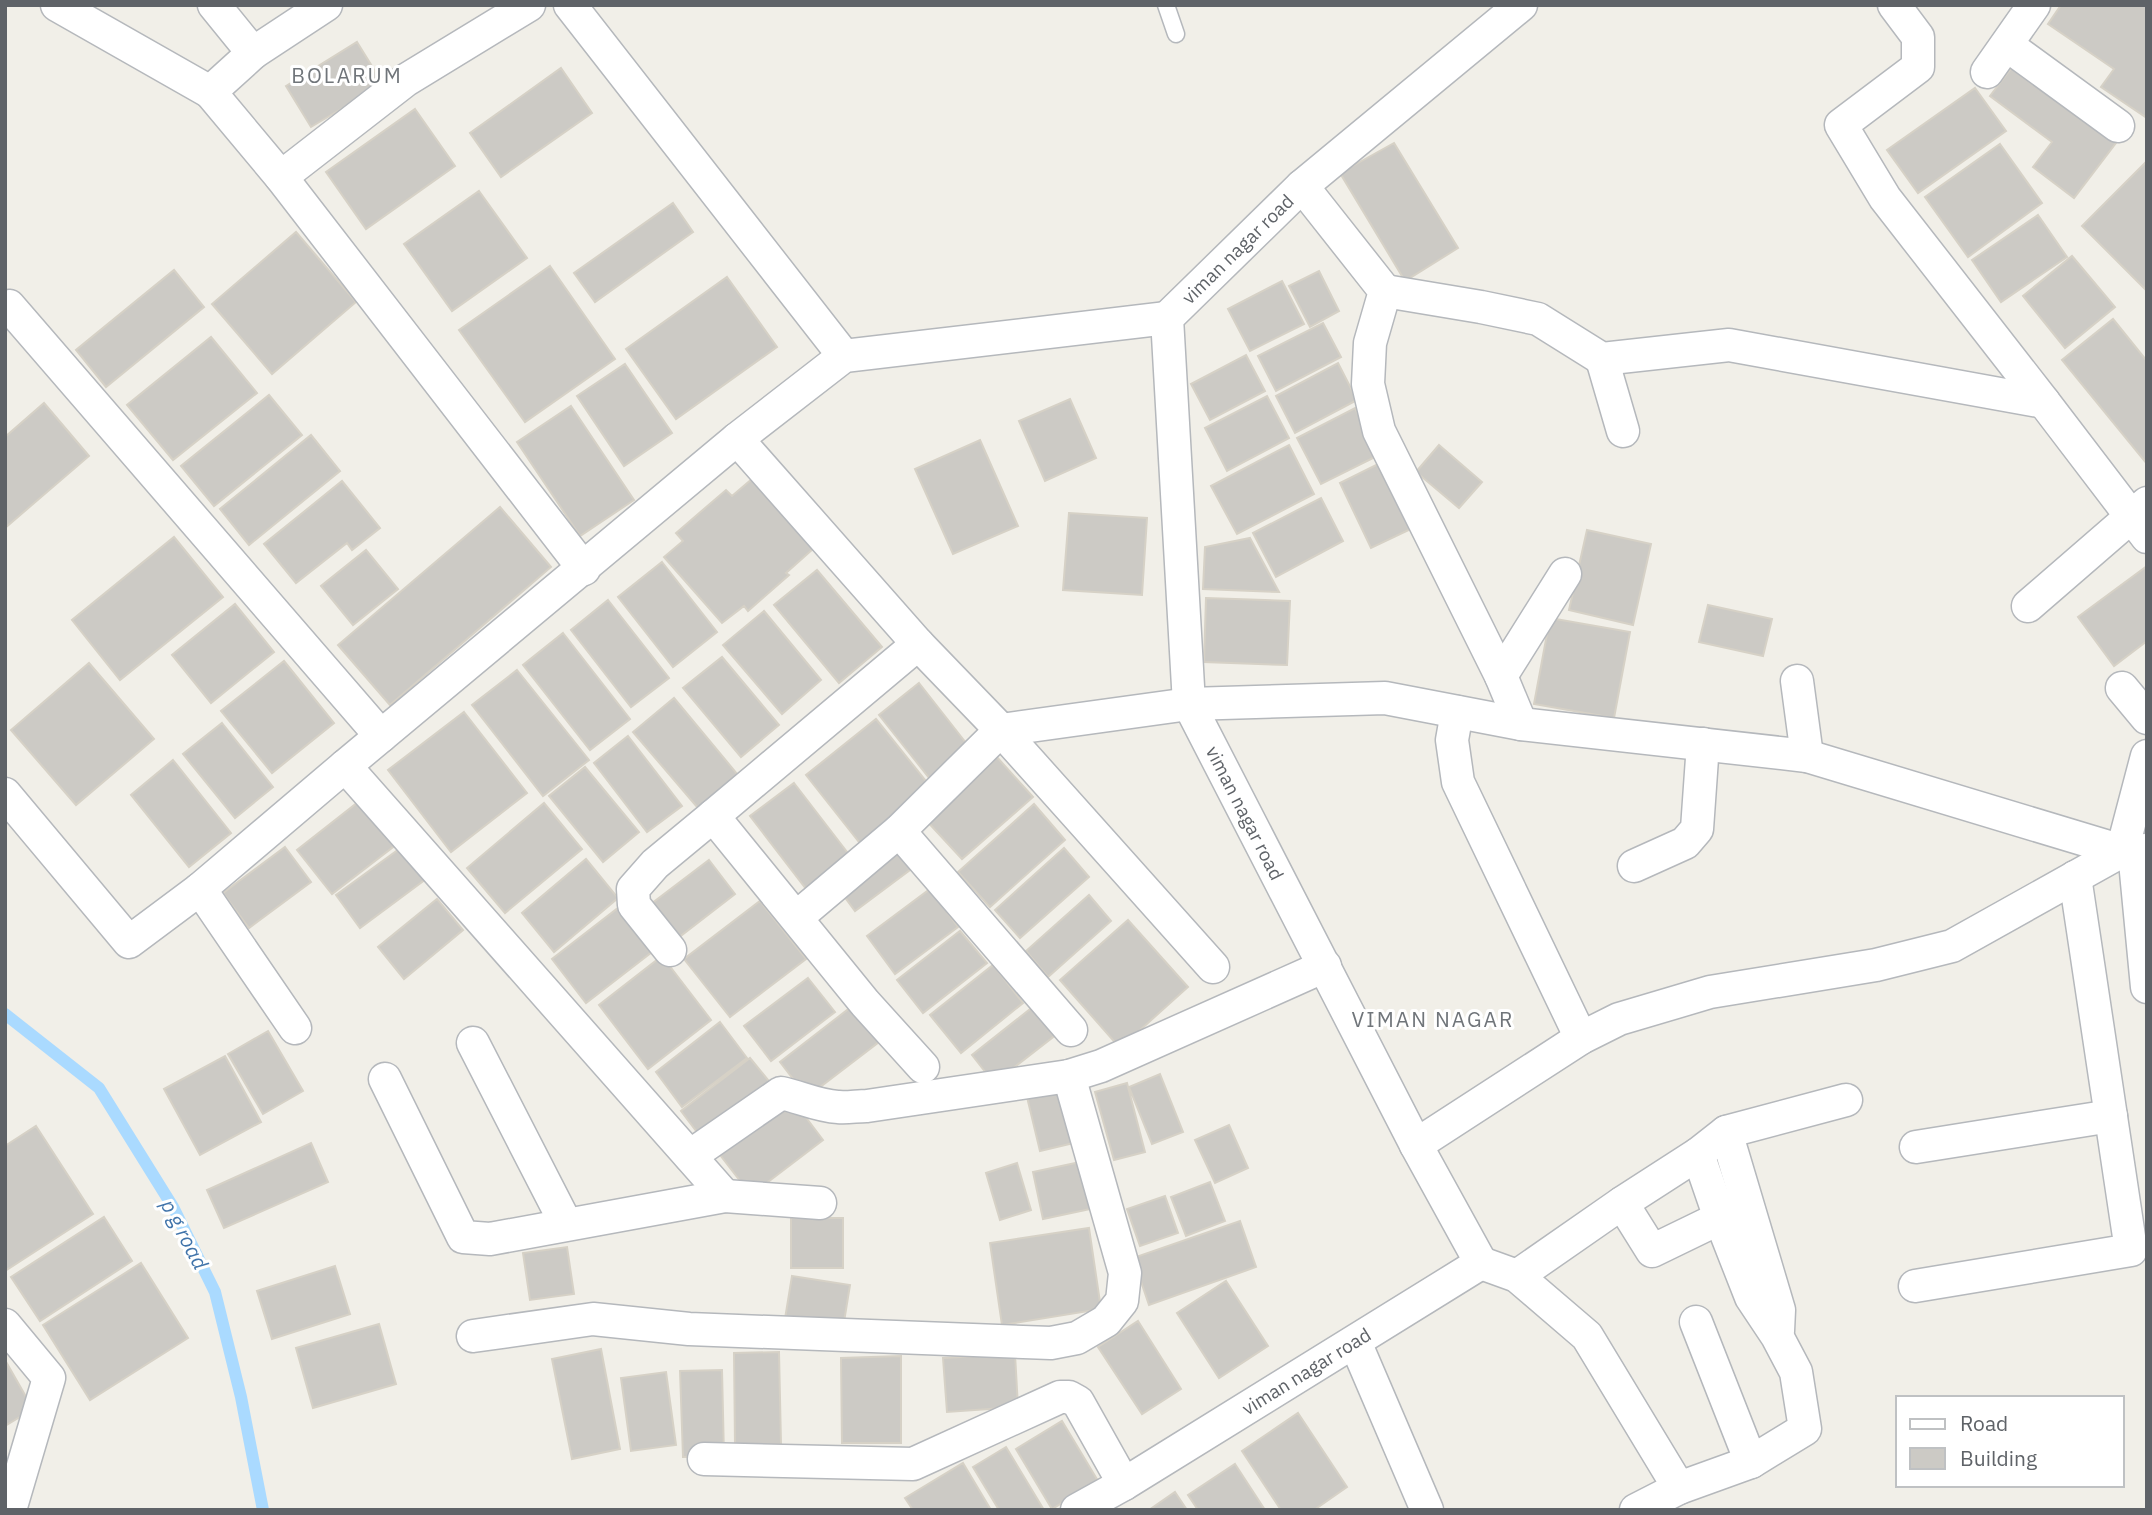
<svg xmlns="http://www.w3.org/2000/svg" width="2152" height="1515" font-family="'IBM Plex Sans',sans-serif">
	<rect width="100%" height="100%" fill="#f1efe8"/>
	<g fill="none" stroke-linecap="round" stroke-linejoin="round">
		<path stroke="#aadaff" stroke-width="12" d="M5,1014L99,1088L173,1207L215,1292L241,1397L263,1510"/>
	</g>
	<path fill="#cccac5" stroke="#d6d1c6" stroke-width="2" d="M2061,5H2147V118L2101,87L2114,69L2048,24Z
		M357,42L383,84L311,127L286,86Z
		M2013,66L2116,143L2074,198L2033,167L2052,142L1990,96Z
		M561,68L592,113L501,177L470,133Z
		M1975,88L2006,131L1918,193L1887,150Z
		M415,109L455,166L366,229L326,172Z
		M1394,143L1458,248L1405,281L1340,173Z
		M2000,144L2042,203L1968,257L1925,197Z
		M2147,161V291L2082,226Z
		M479,191L527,258L452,311L404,244Z
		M673,203L693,232L595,302L574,273Z
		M2038,215L2067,257L2001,302L1972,260Z
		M296,232L356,302L272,374L212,304Z
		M2072,256L2115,307L2065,348L2023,296Z
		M550,266L615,359L525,422L459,330Z
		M174,270L204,307L106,387L76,350Z
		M1319,271L1339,311L1310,327L1289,286Z
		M727,277L777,347L676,419L626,349Z
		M1282,281L1304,324L1250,351L1228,309Z
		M2113,319L2147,361V464L2062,360Z
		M1323,323L1341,357L1276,391L1258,356Z
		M211,337L257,393L173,460L127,405Z
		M1246,355L1265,391L1210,420L1191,384Z
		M1338,363L1357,400L1295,433L1276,396Z
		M625,364L672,433L624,466L577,396Z
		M269,395L302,435L214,506L181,466Z
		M1267,396L1289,438L1227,471L1205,428Z
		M1070,399L1096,458L1045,481L1019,421Z
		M44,403L89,456L5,528V437Z
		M571,406L634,500L580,536L517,442Z
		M1355,408L1379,455L1321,484L1297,438Z
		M311,435L340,471L249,545L220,509Z
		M980,440L1018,526L953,554L915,469Z
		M1289,445L1314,494L1237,534L1211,486Z
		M1439,445L1482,482L1459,508L1416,472Z
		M1384,461L1415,527L1371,548L1340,483Z
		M752,479L813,549L786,573L789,575L748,611L744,606L722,623L664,557L683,541L676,533L726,490L732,496Z
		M342,481L380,528L352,550L347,543L296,583L264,544Z
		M1321,498L1343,541L1276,577L1253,533Z
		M500,507L551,567L390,705L338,645Z
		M1069,513L1147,518L1142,595L1063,590Z
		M1587,530L1651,544L1633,625L1569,610Z
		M174,537L223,597L120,680L72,620Z
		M1250,538L1279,592L1203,589L1205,547Z
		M366,550L398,589L353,625L321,586Z
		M662,562L717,632L673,667L618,597Z
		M2147,566V641L2114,666L2078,617Z
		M817,570L882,647L839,683L774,605Z
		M1206,598L1290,601L1287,665L1204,662Z
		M608,600L669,678L631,707L571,630Z
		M235,604L274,652L211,703L172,655Z
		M1708,605L1772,619L1763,656L1699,642Z
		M764,611L821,680L782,714L723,645Z
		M1550,618L1630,632L1614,718L1534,704Z
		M563,633L630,719L590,750L523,665Z
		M722,657L779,725L741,757L683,688Z
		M284,661L334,723L272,773L221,711Z
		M89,663L154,739L76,805L11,730Z
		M517,670L589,760L543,796L472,705Z
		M919,683L970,748L930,779L879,715Z
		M674,698L738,775L698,808L633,732Z
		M464,712L527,793L451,852L388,770Z
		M876,719L934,791L863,847L806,775Z
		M222,723L273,787L235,818L183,754Z
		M628,736L682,806L647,832L594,763Z
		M995,755L1033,797L962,859L924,818Z
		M173,760L231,833L189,867L131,795Z
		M585,767L639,832L603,862L549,796Z
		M794,783L854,861L810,894L750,816Z
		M362,799L397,844L332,894L297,850Z
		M544,803L582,849L505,913L467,868Z
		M1034,804L1065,840L990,907L958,872Z
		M897,845L914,867L855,911L838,888Z
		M285,847L311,882L249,928L223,893Z
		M402,847L426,879L360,928L336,895Z
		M1064,848L1089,877L1020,938L995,910Z
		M586,859L618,898L554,952L522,913Z
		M709,860L735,894L678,938L651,904Z
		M930,889L958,927L895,974L867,936Z
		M1089,895L1111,921L1048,977L1026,951Z
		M437,899L463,930L404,979L378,947Z
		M627,901L661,945L586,1003L552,959Z
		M760,901L806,959L730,1017L684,959Z
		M1128,920L1188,987L1120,1048L1060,980Z
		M960,931L987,963L923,1013L897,980Z
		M662,956L711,1020L648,1069L599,1005Z
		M993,965L1023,1003L961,1053L930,1015Z
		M808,978L835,1012L771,1061L744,1026Z
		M1034,1006L1057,1034L994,1083L972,1055Z
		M851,1007L879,1042L807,1097L780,1062Z
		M720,1022L747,1058L682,1107L656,1072Z
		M268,1031L303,1091L263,1114L228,1054Z
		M225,1056L261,1122L200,1155L164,1089Z
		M750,1058L773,1086L703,1140L681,1111Z
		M1160,1074L1183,1132L1152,1144L1129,1087Z
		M1127,1083L1145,1152L1114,1160L1095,1092Z
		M1064,1088L1078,1142L1040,1151L1027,1097Z
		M789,1095L823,1140L751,1195L717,1151Z
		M1229,1125L1248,1168L1215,1183L1195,1140Z
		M36,1126L93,1214L5,1271V1146Z
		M311,1143L328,1182L224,1228L207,1190Z
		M1085,1161L1095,1208L1043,1219L1033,1172Z
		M1017,1163L1031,1210L1000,1220L986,1173Z
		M1210,1182L1225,1221L1186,1236L1171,1197Z
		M1165,1196L1178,1233L1140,1246L1127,1209Z
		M104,1217L132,1261L40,1321L11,1277Z
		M791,1218H843V1268H791Z
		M1240,1221L1256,1267L1149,1305L1133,1258Z
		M1089,1228L1101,1309L1002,1325L990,1243Z
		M567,1247L574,1294L530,1300L523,1253Z
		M141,1263L188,1338L90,1400L43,1325Z
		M335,1266L350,1314L272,1339L257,1291Z
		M792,1276L850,1285L842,1334L784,1325Z
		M1226,1281L1268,1346L1219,1378L1177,1313Z
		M1138,1321L1181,1389L1142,1414L1098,1347Z
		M379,1324L396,1384L313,1408L296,1348Z
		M601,1349L620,1449L572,1459L552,1359Z
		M779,1352L781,1444L735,1445L734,1353Z
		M1015,1354L1018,1407L947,1412L943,1358Z
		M901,1356V1443H842L841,1358Z
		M5,1360L33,1409L5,1426Z
		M722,1370L724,1456L683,1457L680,1371Z
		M666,1372L676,1445L631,1451L621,1378Z
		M1298,1413L1347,1487L1314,1510H1281L1242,1451Z
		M1062,1421L1098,1481L1052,1509L1016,1449Z
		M1006,1447L1044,1510H999L973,1467Z
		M963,1463L991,1510H913L905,1498Z
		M1235,1464L1265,1510H1198L1188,1495Z
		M1175,1492L1187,1510H1149Z"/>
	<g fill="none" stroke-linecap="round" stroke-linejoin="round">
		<defs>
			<path id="lane" d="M1166,5L1176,34"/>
			<g id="street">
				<path d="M57,5L210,92L253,53L214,5"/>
				<path d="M570,5L844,356"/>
				<path d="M1894,5L1918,37V67L1841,125L1885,198L2044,402L2147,537"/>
				<path d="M2007,45L2118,126"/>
				<path d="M253,53L326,5"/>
				<path d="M1987,72L2034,5"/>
				<path d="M210,92L281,177L584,569"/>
				<path d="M281,177L406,80L529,5"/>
				<path d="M1302,186L1385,291L1370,343L1368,384L1379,431L1501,676L1521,724"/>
				<path d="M1385,291L1481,307L1538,319L1602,359L1729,345L2044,402"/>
				<path d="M9,306L381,736"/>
				<path d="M1602,359L1623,431"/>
				<path d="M737,439L918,644L1001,730L1213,967"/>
				<path d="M2028,606L2147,503"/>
				<path d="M1501,676L1565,574"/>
				<path d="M1797,681L1807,756"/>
				<path d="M2122,688L2147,718"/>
				<path d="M1457,712L1452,740L1458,782L1581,1038"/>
				<path d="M345,766L737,439L844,356L1167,318"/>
				<path d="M5,794L129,942L200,889L345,766L725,1196"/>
				<path d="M713,816L918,644"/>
				<path d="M899,831L1071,1030"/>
				<path d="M2134,851L2147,987"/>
				<path d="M1634,866L1685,843L1697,829L1703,744"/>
				<path d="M200,889L295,1028"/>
				<path d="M797,917L899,831L1001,730L1189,704L1385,698L1521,724L1807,756L2122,851L2147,756"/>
				<path d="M670,950L634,905L633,889L655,864L713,816L865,1003L923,1067"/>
				<path d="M473,1043L566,1224"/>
				<path d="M385,1079L463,1237L490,1239L725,1196L820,1203"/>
				<path d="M1726,1132L1779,1310L1778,1331"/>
				<path d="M1416,1145L1581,1038L1619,1019L1710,992L1876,965L1952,946L2122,851L2147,850"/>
				<path d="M1916,1147L2111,1116"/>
				<path d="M690,1156L781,1093C800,1097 818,1106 838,1107C847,1108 857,1106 867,1106L1069,1076L1101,1066L1325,966"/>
				<path d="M1622,1203L1652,1251L1720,1218"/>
				<path id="s1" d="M1481,1263L1416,1145L1189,704L1167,318L1302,186L1521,5"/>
				<path d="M1481,1263L1517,1276L1587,1336L1679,1488L1636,1510"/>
				<path d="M1517,1276L1622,1203L1698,1154"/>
				<path d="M1915,1286L2131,1250L2075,877"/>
				<path d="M1696,1322L1751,1462"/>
				<path d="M5,1325L49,1378L10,1510"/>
				<path d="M473,1336L593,1319L689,1329L1051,1343L1077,1338L1106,1321L1122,1301L1125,1273L1069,1076"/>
				<path d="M1355,1342L1427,1510"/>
				<path d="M704,1459L913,1464L1060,1397H1069L1078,1402L1124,1484"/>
				<path d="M1679,1488L1751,1462L1805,1429L1796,1372L1777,1336L1751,1297L1720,1218L1698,1154L1726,1132L1846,1100"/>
				<path id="s2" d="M1077,1510L1124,1484L1481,1263"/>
			</g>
		</defs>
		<use href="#lane" stroke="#b5b8bc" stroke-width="19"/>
		<use href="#street" stroke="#b5b8bc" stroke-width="35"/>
		<use href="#lane" stroke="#fff" stroke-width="16"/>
		<use href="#street" stroke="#fff" stroke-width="32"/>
	</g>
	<g text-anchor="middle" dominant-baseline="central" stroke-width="6" stroke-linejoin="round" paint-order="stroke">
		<g font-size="19" fill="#5f6368" stroke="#fff">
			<text stroke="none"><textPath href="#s1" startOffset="1116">viman nagar road</textPath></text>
			<text transform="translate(1245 813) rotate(63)">viman nagar road</text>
			<text stroke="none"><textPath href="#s2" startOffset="268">viman nagar road</textPath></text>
		</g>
		<g font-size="21" letter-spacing="2" fill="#70757a" stroke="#fff">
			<text x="347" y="75">BOLARUM</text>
			<text x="1433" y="1019">VIMAN NAGAR</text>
		</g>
		<g font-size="21" font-style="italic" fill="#4174aa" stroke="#fff">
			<text transform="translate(185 1234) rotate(62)">p g road</text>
		</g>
	</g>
	<rect width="2152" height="1515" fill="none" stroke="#5f6368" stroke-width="14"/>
	<rect x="1896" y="1396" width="228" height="91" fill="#ffffff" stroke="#bfc1c3" stroke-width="2"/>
	<rect x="1910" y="1419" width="35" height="10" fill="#ffffff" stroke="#bfc1c3" stroke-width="2"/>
	<text x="1960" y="1431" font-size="21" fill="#5f6368">Road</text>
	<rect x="1910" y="1448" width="35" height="21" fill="#cccac5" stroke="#bfc1c3" stroke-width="2"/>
	<text x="1960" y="1466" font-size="21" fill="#5f6368">Building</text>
</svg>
